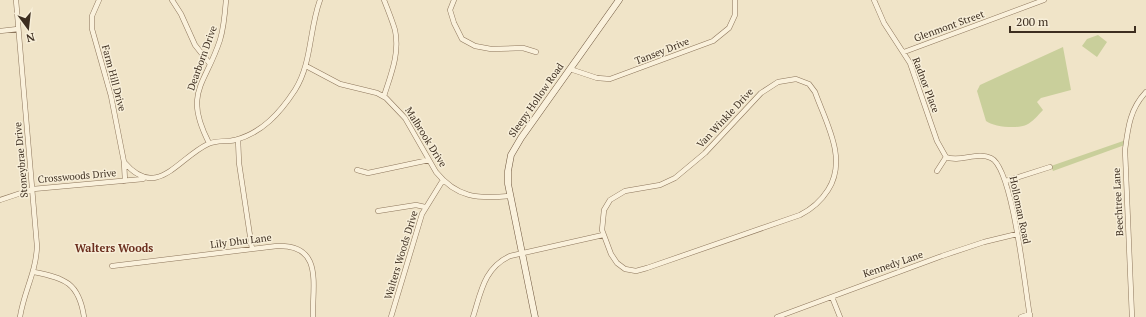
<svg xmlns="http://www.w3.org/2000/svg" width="1146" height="317" font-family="'PT Serif',serif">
	<rect width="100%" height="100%" fill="#f0e4c8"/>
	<path fill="#c9cf9b" d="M1098,35L1107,42L1097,57L1082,46L1087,39Z
		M1063,47L1071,90L1041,98L1037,102L1043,110C1038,115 1033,122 1026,125C1017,129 993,127 986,121L977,91L980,85Z
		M1126,140L1127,144L1122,146L1053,171L1051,166Z"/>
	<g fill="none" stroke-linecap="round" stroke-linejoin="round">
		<defs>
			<path id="minor" d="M16,0L37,246C36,273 24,291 20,317
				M99,0L92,16V29L111,96L124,162L125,181
				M172,0L181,14L195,45L210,64
				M454,0L450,10L454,23L462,39L475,46L491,49L523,48L536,52
				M874,0L884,23L910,63L937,141L946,157
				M0,31L18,29
				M904,52L1044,0
				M306,66L340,84L377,93L386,98L405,118L436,172C457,198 478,199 510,196
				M570,69L597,78L610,79L713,41L729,28L735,15V0
				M796,79L809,84L815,92C826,123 848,159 828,190C821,201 812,209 800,215L647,268L636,271L625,269L617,263L611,254L602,230L604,210L610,200L625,191L660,185L675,178L705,153L761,93L778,82Z
				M384,96C391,74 400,53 395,30C392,20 388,10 384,0
				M238,139L239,163L252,249
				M209,143C183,92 205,86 220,40C224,27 225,13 226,0
				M946,157C960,163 977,151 991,158C1013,168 1025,289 1030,317
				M124,162C157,201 178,158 208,144C216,140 227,142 235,140C262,133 280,113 295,90C312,63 309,30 320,0
				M357,170L368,173L429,160
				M937,171L946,157
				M1006,181L1050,167
				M0,200L33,189L143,179
				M378,211L416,205L425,207
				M112,266L277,246C324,244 312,286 313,317
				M34,272C65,278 79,283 84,317
				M832,297L840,317
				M391,317L422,214L443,180
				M473,317C481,292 484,268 510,256L603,235
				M777,317L942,256L984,242L1017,234
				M1021,317L1030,314
				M1132,317L1125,150C1128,127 1130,109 1146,92"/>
			<path id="secondary" d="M535,317L508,184V171L511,155L521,138L619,0"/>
		</defs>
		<use href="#minor" stroke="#8d765c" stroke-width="5.5"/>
		<use href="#secondary" stroke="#6f573f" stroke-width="7"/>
		<use href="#minor" stroke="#faf1dc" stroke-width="4.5"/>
		<use href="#secondary" stroke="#faf1dc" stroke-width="6"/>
	</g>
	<g text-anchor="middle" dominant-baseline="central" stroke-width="3" stroke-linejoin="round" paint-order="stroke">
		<g font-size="10" fill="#3d2e20" stroke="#f7eed8">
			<text transform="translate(949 26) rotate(-20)">Glenmont Street</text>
			<text transform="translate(662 51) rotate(-21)">Tansey Drive</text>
			<text transform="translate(202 58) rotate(-70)">Dearborn Drive</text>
			<text transform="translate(114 78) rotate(75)">Farm Hill Drive</text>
			<text transform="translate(926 85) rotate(69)">Radnor Place</text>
			<text transform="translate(536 100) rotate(-55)">Sleepy Hollow Road</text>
			<text transform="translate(725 118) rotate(-47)">Van Winkle Drive</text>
			<text transform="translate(426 137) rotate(58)">Malbrook Drive</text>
			<text transform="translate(21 160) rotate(-95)">Stoneybrae Drive</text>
			<text transform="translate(77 176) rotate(-5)">Crosswoods Drive</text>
			<text transform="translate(1118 202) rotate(-93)">Beechtree Lane</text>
			<text transform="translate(1020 210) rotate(78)">Holloman Road</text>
			<text transform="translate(241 241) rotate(-7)">Lily Dhu Lane</text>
			<text transform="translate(401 255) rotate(-73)">Walters Woods Drive</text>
			<text transform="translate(893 264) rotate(-19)">Kennedy Lane</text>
		</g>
		<g font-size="11" font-weight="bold" fill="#6b2e1e" stroke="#f7eed8">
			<text x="114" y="248">Walters Woods</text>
		</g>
	</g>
	<g transform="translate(28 28) rotate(165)" stroke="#f7eed8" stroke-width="3" paint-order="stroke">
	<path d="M0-3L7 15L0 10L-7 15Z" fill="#3d2e20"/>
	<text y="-6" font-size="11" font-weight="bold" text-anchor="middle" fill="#3d2e20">N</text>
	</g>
	<path d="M1010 26v6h125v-6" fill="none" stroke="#3d2e20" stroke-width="2"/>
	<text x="1016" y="26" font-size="12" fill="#3d2e20" stroke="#f7eed8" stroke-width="3" paint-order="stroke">200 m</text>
</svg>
